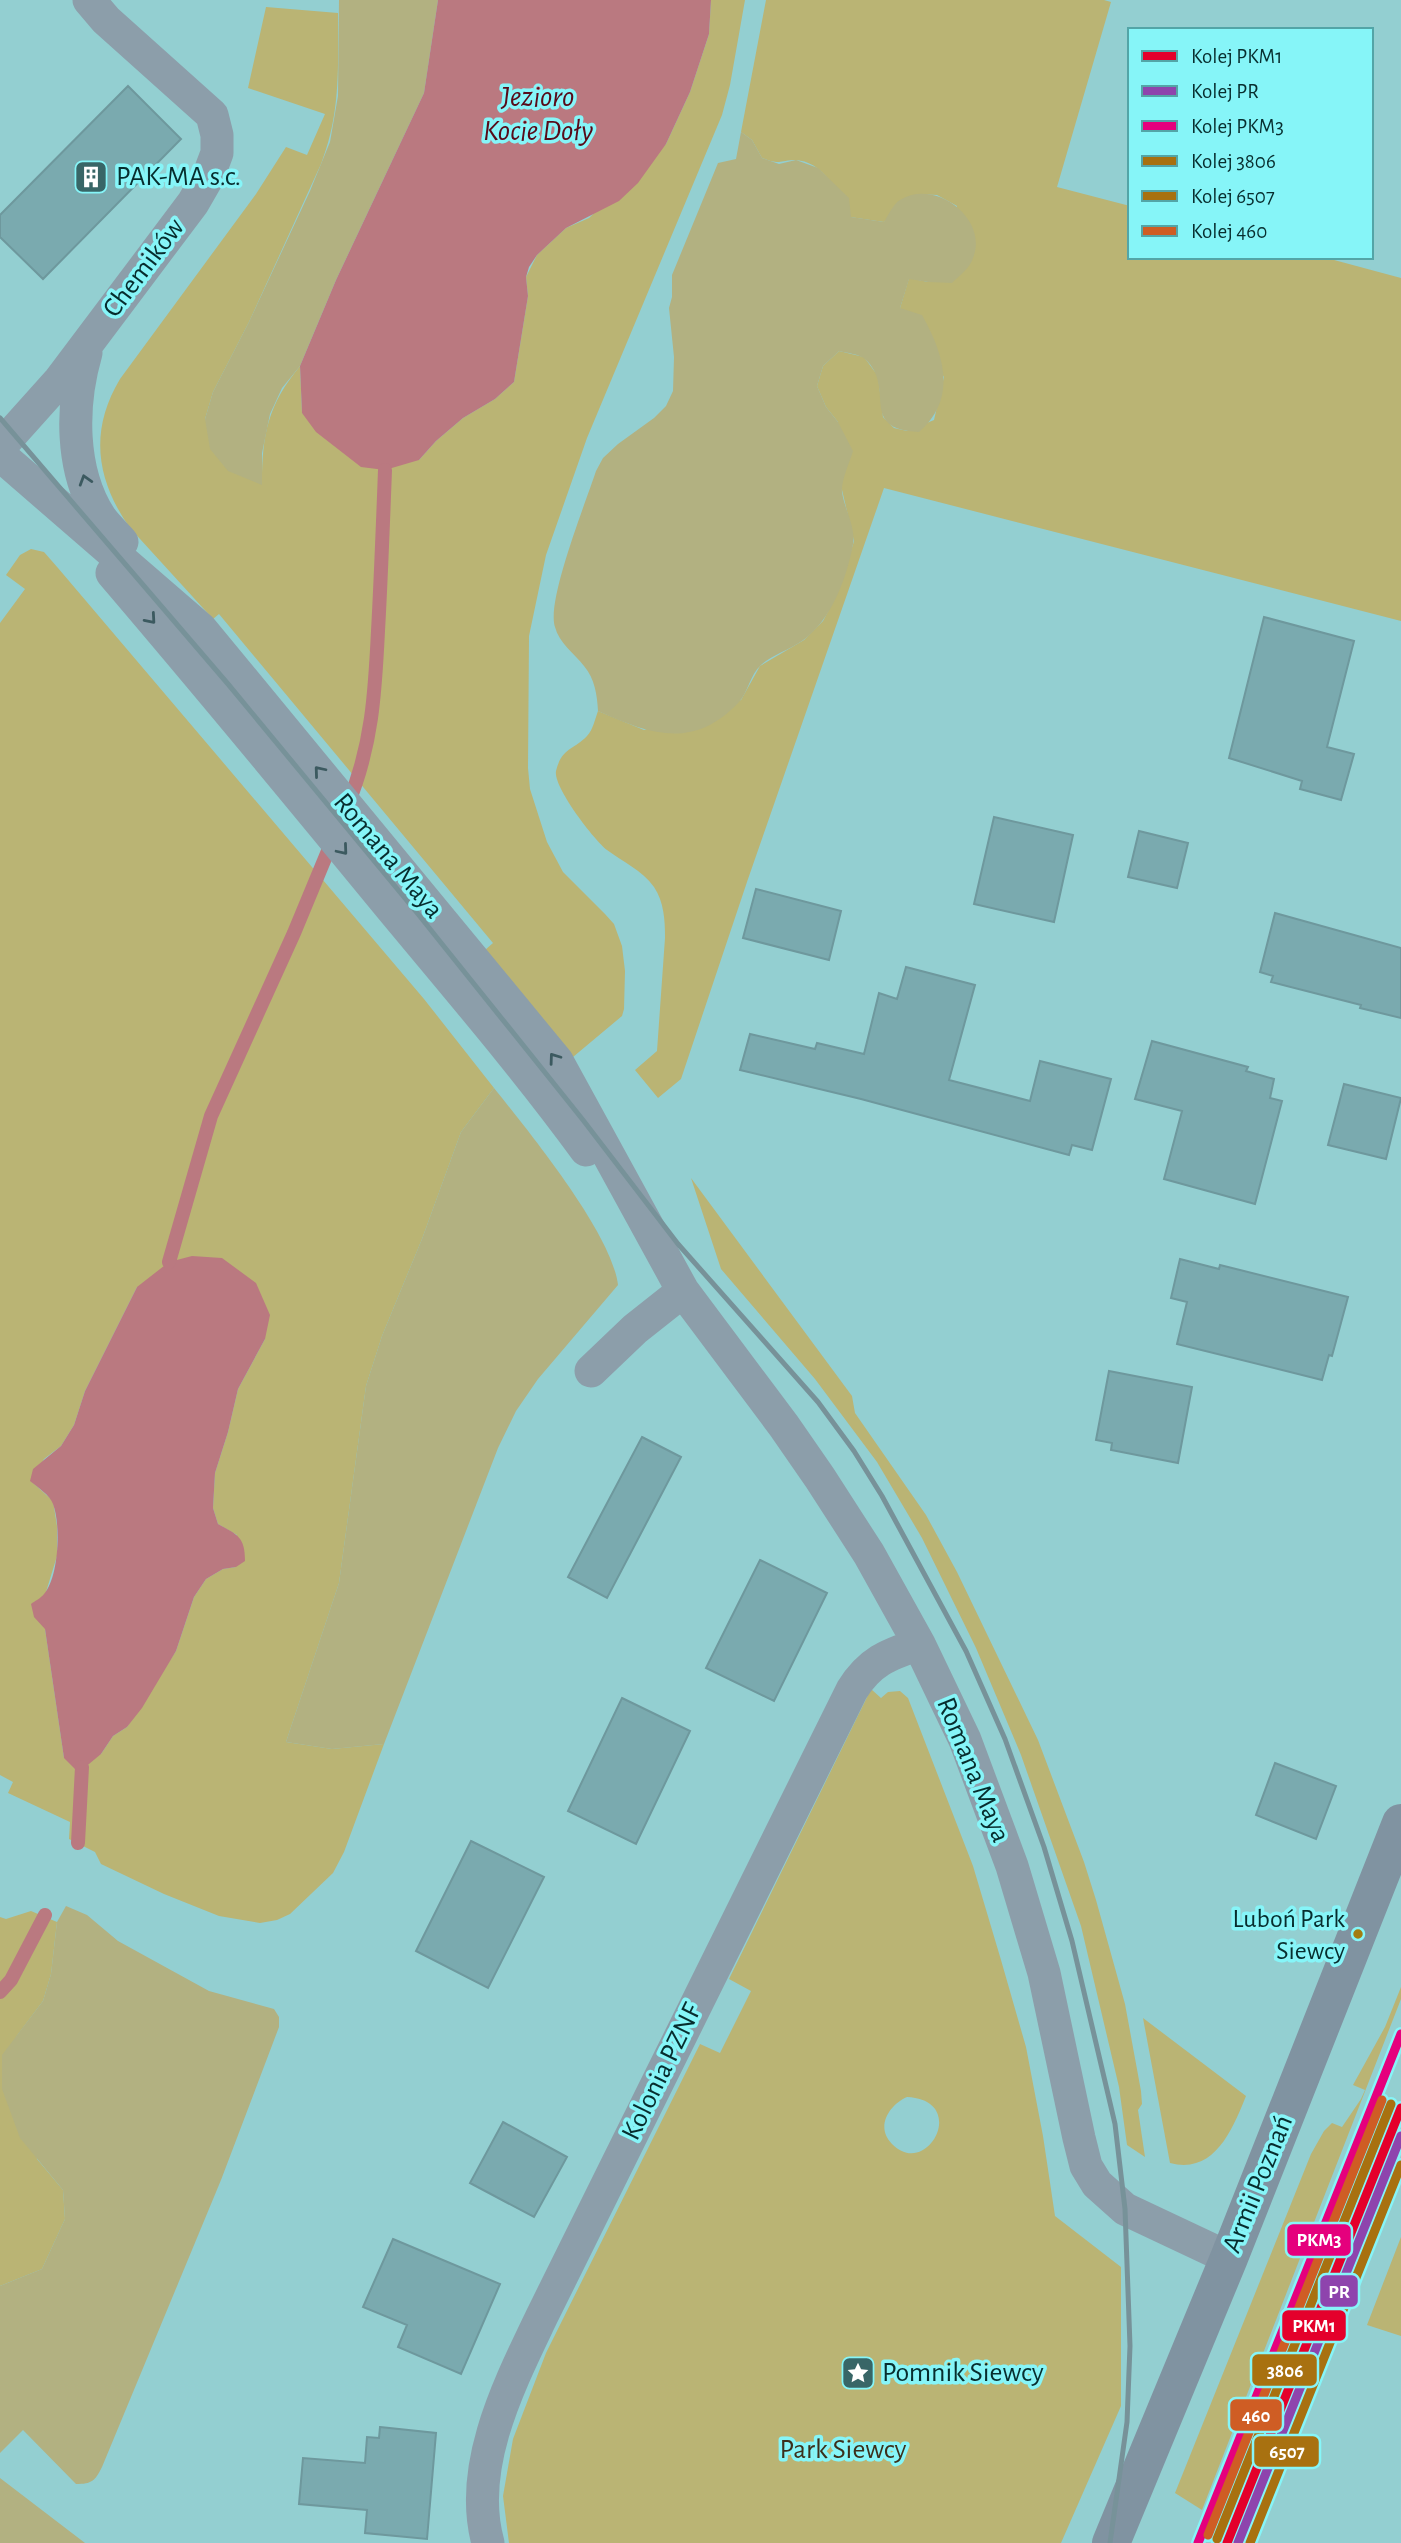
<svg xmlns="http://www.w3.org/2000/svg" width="1401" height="2543" font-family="'Alegreya Sans',sans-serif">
	<rect width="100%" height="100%" fill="#93cfd1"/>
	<path fill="#bab474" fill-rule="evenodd" d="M711,0H745L730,85L722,115L587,438L546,555L529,636L528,768L530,789L547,842L563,872L605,914L614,924L622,946L625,971L624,1009L622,1016L573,1057L485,950L493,943L219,614L213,619L130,528C96,480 89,431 120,379L256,194L286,147L307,155L325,114L248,88L266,7L338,13C338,66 341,113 321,164L249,322L213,392L205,419L262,484C262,434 268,405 300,366L302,413L419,460L436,441L463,418L495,399L514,382L528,296L526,277L537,255L566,228L589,218L666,144L690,92L709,34Z
		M766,0H1104L1111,2L1057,187L1130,206V257H1323L1401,278V621L884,488L748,879L681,1079L658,1098L635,1070L657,1051L665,938C665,920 664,902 654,887C642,870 623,862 607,850C594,840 553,787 556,771C562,747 574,750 587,736C593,730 595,719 598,711L644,730L741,700L760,666L804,640L823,621L833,602L845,571L854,541L842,490L838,422L826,407L817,386L823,366L839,351L864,357L878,376L883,417L894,428L907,431L934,420L944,377L900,308L909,278L928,282L957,206L937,195L918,194L884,222L850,217C839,195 824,160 794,160C777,161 781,165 762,158L752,140L741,132Z
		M31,549L44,552L58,568L424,999L494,1088L461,1132L422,1239L382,1336L366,1386L339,1583L286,1742L332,1749L384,1744L344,1852L333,1873L290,1914L277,1920L260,1923L219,1916L164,1894L101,1864L95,1852L69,1839L70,1822L8,1793L13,1782L0,1775V623L25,589L6,575L20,555ZM137,1287L265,1339L238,1389L228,1432L215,1473L213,1508L218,1524L237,1535L236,1567L223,1569L206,1579L194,1597L176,1651L127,1727L113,1736L101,1754L64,1758L45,1629L46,1592L57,1556V1526L53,1501L31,1481L44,1459L61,1446L74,1425L85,1391Z
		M691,1178L852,1396L855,1413L926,1515L957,1572L1038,1740L1084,1862L1096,1900L1125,2004L1141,2091L1142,2104L1138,2110L1145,2157L1127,2145L1119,2087L1081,1926L1021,1755L976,1648L922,1538L877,1462L815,1379L721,1269Z
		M871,1689L881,1698L888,1692L900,1691L908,1698L973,1866L1001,1960L1026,2047L1043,2136L1055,2216L1121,2267V2406L1061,2543H509L503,2496L513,2439L546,2353L700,2044L720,2053L751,1991L729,1979ZM907,2097C970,2100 927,2180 892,2144C875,2127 889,2105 907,2097Z
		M31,1911L57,1922L51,1974L43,2001L16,2037L37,2159L63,2190L65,2219L42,2269L0,2286V1917L6,1919Z
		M1401,1987V1999L1202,2510L1175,2493L1311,2154L1324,2131L1332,2123L1342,2127L1361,2099L1365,2090L1353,2085L1385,2027Z
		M1143,2018L1246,2096C1233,2128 1215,2175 1170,2163Z
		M1401,2237V2336L1367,2325Z"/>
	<path fill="#b2b181" d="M339,0H438L424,93L336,280L300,366L282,388L270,414L262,453V485L228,471L210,449L205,419L213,392L249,322L310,191L330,142L338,96Z
		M741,132L752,140L762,158L779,164L796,160L818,168L849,198L851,217L884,222C888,216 893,204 900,200C935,178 989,219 973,258C970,268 959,276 952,283L928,282L909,279L900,308L922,315C944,354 958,398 919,432C857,429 897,388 865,359C859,354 847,353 839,351L823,366L817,386L826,407L838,422L853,451C850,462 841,480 842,492C844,508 856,527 853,544C847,578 831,621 802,641C789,650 772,655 761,665C750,675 748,692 739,702C694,750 651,735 598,711C597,695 595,679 584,666C574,653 559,643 555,627C546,601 586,502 596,471L603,458L618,444L654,418L666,406L673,391L674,357L669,308L672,297V275L718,163L736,159Z
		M494,1088C528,1131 612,1233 618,1285L538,1379L516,1411L498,1448L384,1744L332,1749L286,1742L339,1583L366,1386L382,1336L422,1239L461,1132Z
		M66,1906L87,1915L118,1941L209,1991L274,2009L279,2017V2027L221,2180L102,2467C95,2481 92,2484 76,2484L23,2430L0,2453V2286L42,2269L65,2219L63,2190L20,2138L2,2089V2055L43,2001L51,1974L57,1922Z
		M0,2478L85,2543H0Z"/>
	<path fill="#ba7980" d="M438,0H711L709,34L690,92L666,144L638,183L619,201L566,228L537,255L529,267L526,277L528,296L514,382L495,399L463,418L436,441L419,460L385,470L361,467L316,432L302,413L300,366L336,280L424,93Z
		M192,1256L222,1258L256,1283L270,1315L265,1339L238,1389L228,1432L215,1473L213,1508L218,1524C238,1535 245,1537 245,1561L236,1567L223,1569L206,1579L194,1597L176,1651L142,1708L127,1727L113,1736L101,1754L89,1764L75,1769L64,1758L45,1629L34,1617L31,1604C35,1601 41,1598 44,1594C59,1577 61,1524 53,1504C50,1495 37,1487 30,1481L33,1469L61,1446L74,1425L85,1391L137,1287L169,1262Z"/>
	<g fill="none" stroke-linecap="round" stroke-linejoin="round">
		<path stroke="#ba7980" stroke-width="14" d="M348,804C372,746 375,693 378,631C381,577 383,523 385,470
			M169,1262L211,1116L294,933L333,839
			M78,1843L82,1767
			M0,1992L11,1980L45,1915"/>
	</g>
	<path fill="#7aaaaf" stroke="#6e989d" stroke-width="2" d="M128,86L181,139L43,279L0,237V215Z
		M1264,617L1354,641L1327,747L1354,754L1341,800L1300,789L1302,781L1229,758Z
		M994,817L1073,835L1054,922L974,904Z
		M1139,831L1188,843L1177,888L1128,877Z
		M756,889L841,911L829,960L743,938Z
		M1275,913L1401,948V1018L1360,1008L1361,1005L1271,982L1273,976L1260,972Z
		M906,967L975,985L949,1080L1030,1101L1040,1061L1111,1079L1092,1150L1072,1145L1069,1155L861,1099L740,1070L750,1034L815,1049L817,1043L864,1054L879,993L897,999Z
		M1152,1041L1248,1067L1246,1071L1274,1079L1270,1098L1282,1101L1255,1204L1164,1179L1182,1111L1135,1099Z
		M1344,1084L1401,1098L1386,1159L1328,1145Z
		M1180,1259L1219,1269L1220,1265L1348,1297L1332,1356L1329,1355L1322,1380L1177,1344L1187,1302L1171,1298Z
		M1109,1371L1192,1387L1178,1463L1111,1450L1112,1443L1096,1440Z
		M642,1437L681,1457L607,1598L568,1577Z
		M760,1560L827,1593L774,1701L706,1668Z
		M622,1698L690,1731L636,1844L568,1811Z
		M1275,1763L1336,1786L1316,1839L1256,1815Z
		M471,1841L544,1877L488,1988L416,1951Z
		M503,2122L567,2157L534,2217L470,2183Z
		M393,2239L500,2284L461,2374L398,2347L407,2325L363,2307Z
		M380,2427L436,2433L427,2539L365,2533L367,2510L299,2504L303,2458L365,2463L367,2437L379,2438Z"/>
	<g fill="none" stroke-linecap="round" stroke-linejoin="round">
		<path stroke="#8c9eaa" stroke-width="33" d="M86,353C71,405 70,470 100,517C106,526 115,534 122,542
			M0,447L60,380L193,203L208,177L217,153V135L212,115L106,20L89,0
			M0,455L201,629L557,1061L683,1291L784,1426L820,1478L869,1554L919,1644L965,1740L1012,1866L1044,1973L1079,2138L1086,2166L1097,2184L1125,2209L1229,2258
			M112,573C205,682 296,792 387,903C454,984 524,1065 586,1150
			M591,1371L635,1329L683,1291
			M488,2543C467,2467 509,2385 541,2318L852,1690C870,1661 888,1655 919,1644"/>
		<path stroke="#8093a1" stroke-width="38" d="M1111,2543L1229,2258L1401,1823"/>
		<path stroke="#779299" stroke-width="5" d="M0,418L228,684L418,914L583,1120L678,1244L818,1402L854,1451L882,1496L966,1651L1005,1739L1044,1847L1072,1941L1115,2124L1125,2209L1130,2346L1127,2422L1110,2543"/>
		<defs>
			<path id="rail-1" d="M1227,2543L1401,2108"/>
			<path id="rail-2" d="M1238,2543L1401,2136"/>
			<path id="rail-3" d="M1198,2543L1401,2034"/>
			<path id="rail-4" d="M1217,2539L1391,2104"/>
			<path id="rail-5" d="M1250,2543L1401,2165"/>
			<path id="rail-6" d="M1208,2535L1382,2100"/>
		</defs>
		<use href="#rail-1" stroke="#86f5f8" stroke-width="14"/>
		<use href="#rail-2" stroke="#86f5f8" stroke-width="14"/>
		<use href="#rail-3" stroke="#86f5f8" stroke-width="14"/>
		<use href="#rail-4" stroke="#86f5f8" stroke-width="14"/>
		<use href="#rail-5" stroke="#86f5f8" stroke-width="14"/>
		<use href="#rail-6" stroke="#86f5f8" stroke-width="14"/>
		<use href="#rail-1" stroke="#e4002b" stroke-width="9"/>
		<use href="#rail-2" stroke="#8e44ad" stroke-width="9"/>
		<use href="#rail-3" stroke="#e5007d" stroke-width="9"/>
		<use href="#rail-4" stroke="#a87110" stroke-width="9"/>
		<use href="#rail-5" stroke="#a87110" stroke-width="9"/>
		<use href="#rail-6" stroke="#cf5d24" stroke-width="9"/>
	</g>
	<defs><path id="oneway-chevron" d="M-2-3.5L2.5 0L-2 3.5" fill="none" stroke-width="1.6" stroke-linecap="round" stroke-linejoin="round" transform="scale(1.75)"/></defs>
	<g stroke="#3c5a60">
		<use href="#oneway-chevron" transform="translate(85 480) rotate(-107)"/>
		<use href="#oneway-chevron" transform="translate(151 619) rotate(49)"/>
		<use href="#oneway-chevron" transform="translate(319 771) rotate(-130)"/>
		<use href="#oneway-chevron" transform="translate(343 850) rotate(50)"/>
		<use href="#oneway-chevron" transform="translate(554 1058) rotate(-126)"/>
	</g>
	<defs>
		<symbol id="building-square" viewBox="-11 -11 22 22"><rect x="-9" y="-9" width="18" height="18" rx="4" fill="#386667" stroke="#86f5f8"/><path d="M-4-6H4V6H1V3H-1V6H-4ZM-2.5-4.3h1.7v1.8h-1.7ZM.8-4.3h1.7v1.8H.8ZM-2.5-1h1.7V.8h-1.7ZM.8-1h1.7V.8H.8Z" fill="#fff"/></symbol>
		<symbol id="sight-square" viewBox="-11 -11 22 22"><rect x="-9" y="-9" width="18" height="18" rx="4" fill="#386667" stroke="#86f5f8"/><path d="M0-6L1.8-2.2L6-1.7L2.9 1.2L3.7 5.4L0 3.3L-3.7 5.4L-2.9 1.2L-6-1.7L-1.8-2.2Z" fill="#fff"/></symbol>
	</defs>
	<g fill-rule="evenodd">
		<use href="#building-square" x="72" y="158" width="38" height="38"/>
		<use href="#sight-square" x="839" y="2354" width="38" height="38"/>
	</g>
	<circle fill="#a37c10" stroke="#86f5f8" stroke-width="2.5" cx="1358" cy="1934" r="6"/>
	<g text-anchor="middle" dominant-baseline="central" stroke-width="7" stroke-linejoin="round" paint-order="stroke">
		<g font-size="26" fill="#072d2e" stroke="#86f5f8" text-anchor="end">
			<text x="1345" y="1919">Luboń Park<tspan x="1345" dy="32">Siewcy</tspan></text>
		</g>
		<g font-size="28" fill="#072d2e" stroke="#86f5f8" text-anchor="start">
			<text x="116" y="177">PAK-MA s.c.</text>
			<text x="882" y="2373">Pomnik Siewcy</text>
		</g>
		<g font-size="28" fill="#072d2e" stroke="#86f5f8">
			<text transform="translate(144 268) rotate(-53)">Chemików</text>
			<text transform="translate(388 856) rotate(50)">Romana Maya</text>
			<text transform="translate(973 1770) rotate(68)">Romana Maya</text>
			<text transform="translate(662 2072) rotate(-64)">Kolonia PZNF</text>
			<text transform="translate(1258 2184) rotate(-68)">Armii Poznań</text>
		</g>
		<g font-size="28" fill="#3c301c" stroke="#86f5f8">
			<text x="843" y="2450">Park Siewcy</text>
		</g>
		<g font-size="30" font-style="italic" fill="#580a18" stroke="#86f5f8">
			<text x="538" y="97">Jezioro<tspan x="538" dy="34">Kocie Doły</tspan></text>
		</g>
	</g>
	<g stroke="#86f5f8" stroke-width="2.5">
		<rect x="1286" y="2223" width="66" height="34" rx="7" fill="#e5007d"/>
		<rect x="1319" y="2274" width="40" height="34" rx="7" fill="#8e44ad"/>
		<rect x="1281" y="2309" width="66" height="33" rx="7" fill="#e4002b"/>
		<rect x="1251" y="2353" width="67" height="34" rx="7" fill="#a87110"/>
		<rect x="1229" y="2398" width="54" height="34" rx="7" fill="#cf5d24"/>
		<rect x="1253" y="2435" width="67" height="33" rx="7" fill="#a87110"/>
	</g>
	<g font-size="19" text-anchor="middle" font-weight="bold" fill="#fff">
		<text x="1319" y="2246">PKM3</text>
		<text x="1339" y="2298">PR</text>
		<text x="1314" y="2332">PKM1</text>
		<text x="1285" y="2377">3806</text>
		<text x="1256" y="2422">460</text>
		<text x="1287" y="2458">6507</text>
	</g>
	<rect x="1128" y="28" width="245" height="231" fill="#86f5f8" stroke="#53a5a7" stroke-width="2"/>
	<rect x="1142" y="51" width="35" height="10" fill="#e4002b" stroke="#53a5a7" stroke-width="2"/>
	<text x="1191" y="63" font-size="21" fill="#072d2e">Kolej PKM1</text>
	<rect x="1142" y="86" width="35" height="10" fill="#8e44ad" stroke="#53a5a7" stroke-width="2"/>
	<text x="1191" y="98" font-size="21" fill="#072d2e">Kolej PR</text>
	<rect x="1142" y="121" width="35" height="10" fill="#e5007d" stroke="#53a5a7" stroke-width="2"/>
	<text x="1191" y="133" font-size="21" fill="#072d2e">Kolej PKM3</text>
	<rect x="1142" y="156" width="35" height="10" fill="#a87110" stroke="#53a5a7" stroke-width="2"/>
	<text x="1191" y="168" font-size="21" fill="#072d2e">Kolej 3806</text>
	<rect x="1142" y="191" width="35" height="10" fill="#a87110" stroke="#53a5a7" stroke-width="2"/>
	<text x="1191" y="203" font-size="21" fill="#072d2e">Kolej 6507</text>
	<rect x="1142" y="226" width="35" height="10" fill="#cf5d24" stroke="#53a5a7" stroke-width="2"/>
	<text x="1191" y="238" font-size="21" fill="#072d2e">Kolej 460</text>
</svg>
